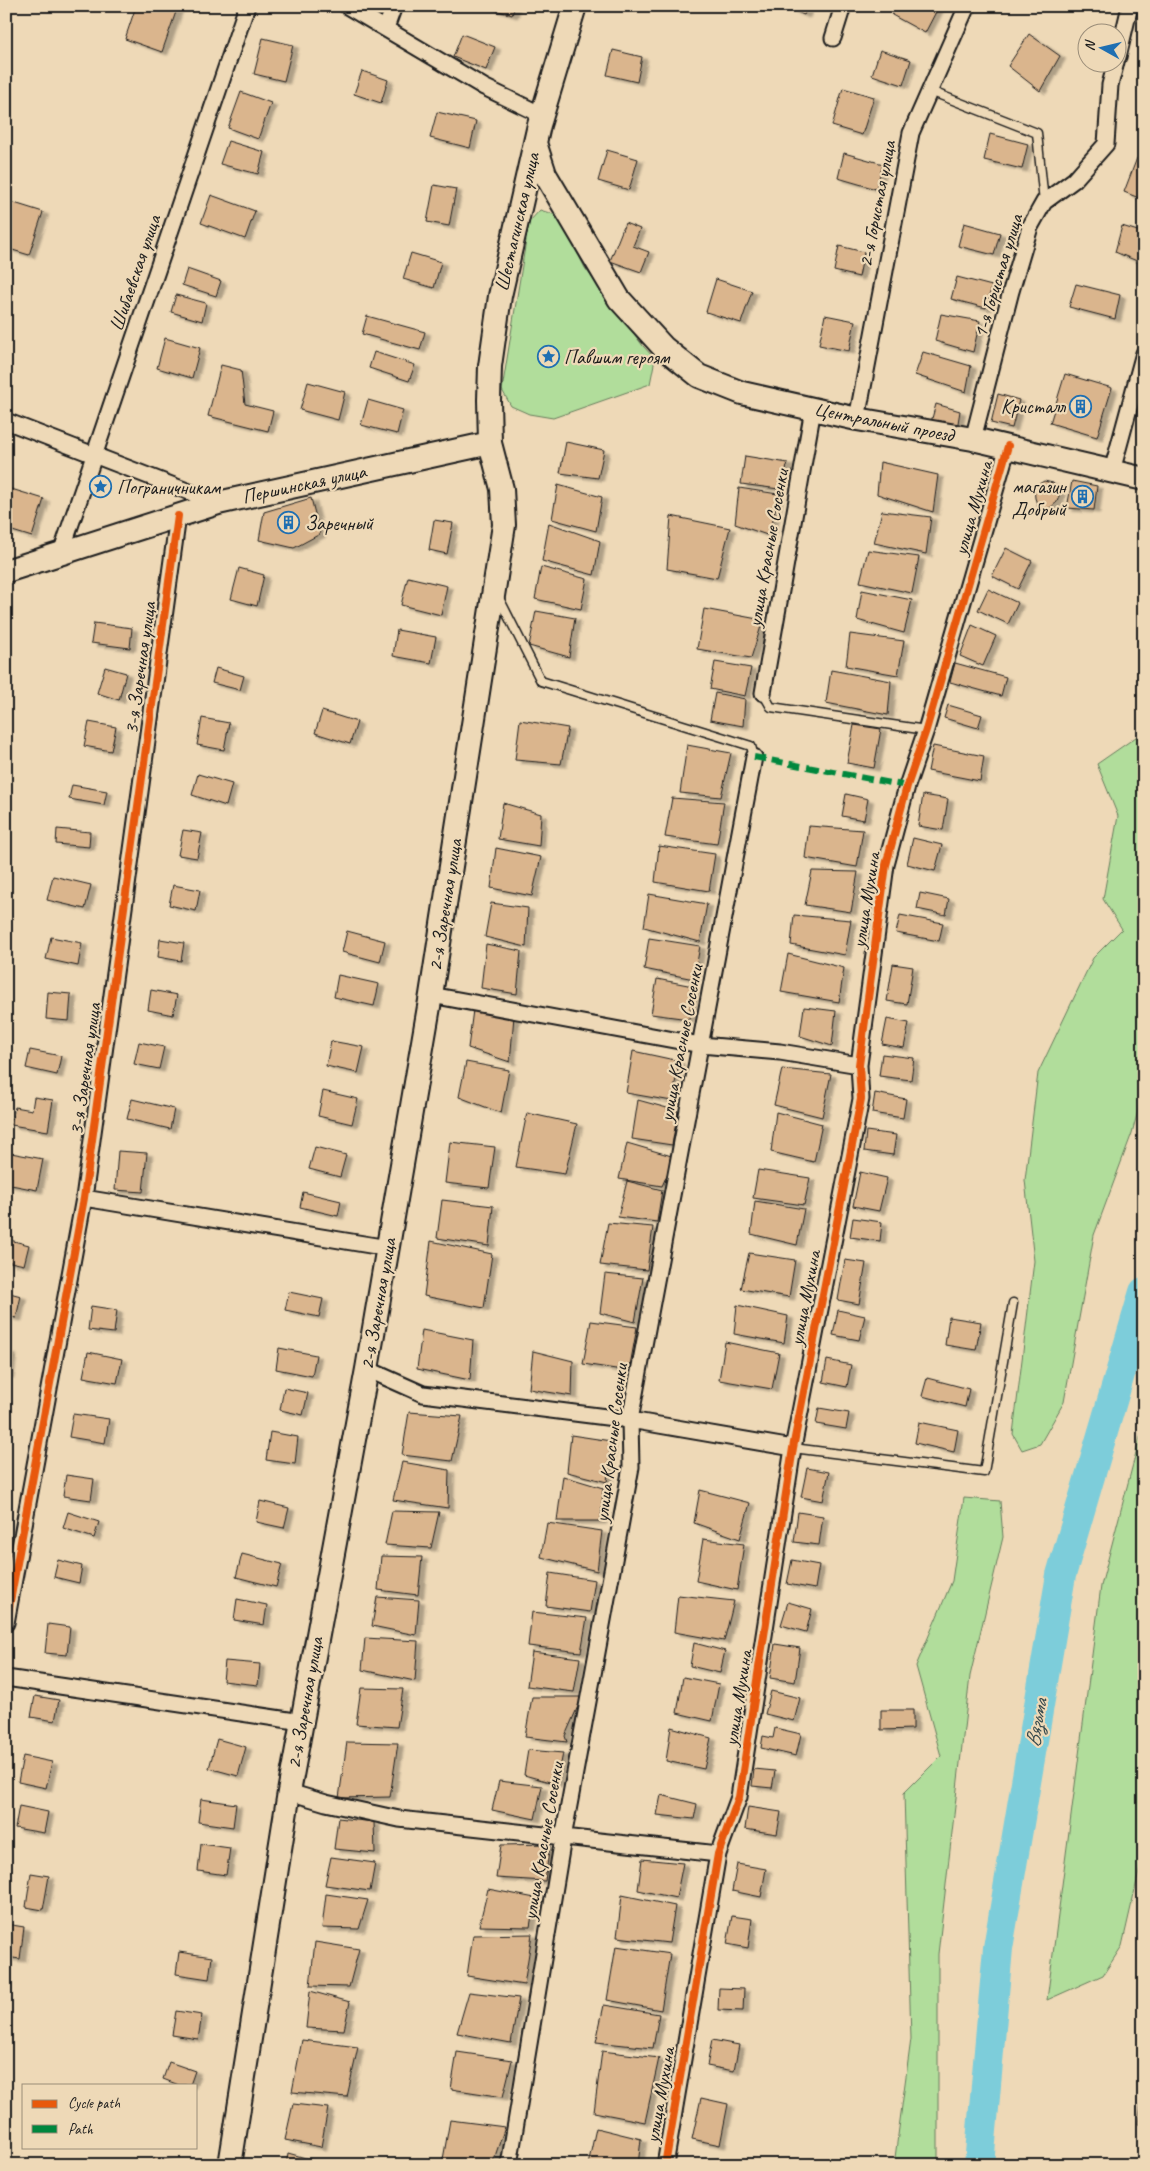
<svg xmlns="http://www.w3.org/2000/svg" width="1150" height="2171" font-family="Caveat,sans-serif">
	<defs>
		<filter id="shadow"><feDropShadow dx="5.5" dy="3" stdDeviation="1" flood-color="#0004"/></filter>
	</defs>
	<rect width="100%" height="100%" fill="#eed9b7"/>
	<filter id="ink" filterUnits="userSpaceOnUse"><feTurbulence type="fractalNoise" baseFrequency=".02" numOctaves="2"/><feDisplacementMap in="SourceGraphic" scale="10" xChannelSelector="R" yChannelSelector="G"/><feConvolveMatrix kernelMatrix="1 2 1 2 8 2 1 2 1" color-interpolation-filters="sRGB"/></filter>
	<g filter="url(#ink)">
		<path fill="#b1dd9b" stroke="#667c5c" d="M540,210L559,216L585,268L643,346L655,359L650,384L553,418L529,414L511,406L502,390L529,222Z
			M1136,737H1144V1089L1132,1133L1094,1235L1064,1402L1040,1444L1022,1450L1013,1434L1034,1261L1025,1180L1038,1073L1093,958L1122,929L1103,899L1118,816L1097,764Z
			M1144,1422V1850L1122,1946L1103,1975L1047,2000L1101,1586Z
			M964,1498L1000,1501L1003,1537L970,1676L938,1954V2165H894L911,2039L904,1793L941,1756L916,1666L952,1581Z"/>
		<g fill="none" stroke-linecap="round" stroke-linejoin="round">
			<path stroke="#7dcdda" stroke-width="30" d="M979,2165L998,1948L1061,1575L1144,1292"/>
		</g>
		<path fill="#dab58d" stroke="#1c1c1c" filter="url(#shadow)" d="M136,6H178L162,52L125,39Z
			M492,6H515L512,15L492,9Z
			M783,6H808L804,15Z
			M896,6H935L938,8L925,33L892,15Z
			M462,34L495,47L486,70L453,57Z
			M1029,34L1060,56L1040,91L1008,66Z
			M263,38L293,45L284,81L254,74Z
			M613,50L642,57L637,82L607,75Z
			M880,50L911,60L903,85L872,75Z
			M362,71L388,80L381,103L354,94Z
			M843,88L874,97L862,135L832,126Z
			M241,92L271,103L258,139L228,128Z
			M437,112L476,121L470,148L430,138Z
			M990,134L1028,144L1022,169L984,160Z
			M228,141L264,152L258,174L220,164Z
			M607,150L638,159L629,190L598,181Z
			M844,153L883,164L876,189L838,178Z
			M1137,158L1144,162V200L1124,192Z
			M434,185L456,189L449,226L427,222Z
			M211,195L255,211L245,239L201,223Z
			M11,202L43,212L29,255L6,248V217Z
			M625,223L640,229L633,246L649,252L641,272L610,261Z
			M964,223L1000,233L994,255L958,246Z
			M1122,226L1144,233V243L1137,261L1115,252Z
			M839,246L864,252L859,277L834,271Z
			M411,253L441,262L434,288L403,279Z
			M187,269L221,281L216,296L182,285Z
			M957,277L992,286L986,308L951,299Z
			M716,279L752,291L741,323L706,312Z
			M1076,284L1120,295L1115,319L1069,307Z
			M176,295L206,303L202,321L171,312Z
			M941,314L980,321L973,352L935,341Z
			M825,315L855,321L849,351L819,345Z
			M367,316L425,332L420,350L362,334Z
			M165,338L200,348L192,378L157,368Z
			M374,352L415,365L409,381L369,368Z
			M923,352L971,366L966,392L915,375Z
			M221,365L241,370L245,404L273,411L268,431L208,416Z
			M1065,374L1112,388L1097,437L1050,423Z
			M308,382L345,392L338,420L300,410Z
			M998,394L1019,400L1012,428L991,423Z
			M368,400L403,410L397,434L361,425Z
			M936,404L960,411L957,429L931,422Z
			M566,442L604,450L598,478L560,473Z
			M745,456L788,463L779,489L741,484Z
			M880,462L938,475L933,512L877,494Z
			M1044,481L1053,483L1060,493L1057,502L1050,508L1039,510L1035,498L1034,487Z
			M1072,481L1097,486L1094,510L1067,508Z
			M558,485L602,497L596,531L552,519Z
			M8,488L44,499L32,537L6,529Z
			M739,488L778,494L770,536L735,524Z
			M311,498L320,534L294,548L259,540L264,512Z
			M882,511L931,517L926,554L874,543Z
			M671,516L730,528L717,578L667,569Z
			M434,520L453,523L447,554L429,550Z
			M549,523L600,541L594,575L542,561Z
			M1006,548L1032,561L1018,589L992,576Z
			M868,550L919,557L912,593L860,582Z
			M541,567L587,579L581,609L535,599Z
			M239,568L264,575L257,606L231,599Z
			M408,577L447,586L441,615L401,605Z
			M988,589L1018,603L1008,624L978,610Z
			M862,590L912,600L904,633L857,620Z
			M704,609L763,620L751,658L697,649Z
			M536,611L575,618L569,657L529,646Z
			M94,623L132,628L130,648L91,643Z
			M972,625L996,636L983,666L960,656Z
			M397,630L436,637L431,663L393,656Z
			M850,634L904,641L898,675L846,666Z
			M715,662L751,668L745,696L710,689Z
			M955,663L1006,677L1001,696L950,682Z
			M105,667L126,673L119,700L97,693Z
			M216,668L244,676L240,690L212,683Z
			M831,670L891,681L888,715L826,703Z
			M715,693L745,699L743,726L710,720Z
			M948,705L982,715L978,728L944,718Z
			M322,711L357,722L350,744L315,733Z
			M202,718L229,723L224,750L197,745Z
			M520,720L568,728L561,764L515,760Z
			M89,722L116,727L111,751L84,746Z
			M854,725L881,729L874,768L847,763Z
			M687,745L731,753L721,797L680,793Z
			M933,746L984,756L980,781L928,771Z
			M198,774L232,784L226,806L192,795Z
			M72,785L107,791L104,805L69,799Z
			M846,794L868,799L864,820L842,816Z
			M923,795L948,799L943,830L918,826Z
			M672,798L724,802L717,844L665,837Z
			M503,803L541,814L539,846L498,839Z
			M809,826L863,830L857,867L805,858Z
			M57,829L90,832L89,847L56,844Z
			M183,830L202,833L197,858L178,855Z
			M913,838L942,845L935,871L907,864Z
			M659,846L715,854L709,891L655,882Z
			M496,848L541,857L532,896L491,888Z
			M812,871L858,872L851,912L805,905Z
			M53,876L91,885L85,909L47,900Z
			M173,885L200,890L196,911L169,905Z
			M920,893L949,899L946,915L917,909Z
			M649,894L707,904L700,942L644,927Z
			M491,903L528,908L526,947L485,937Z
			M794,915L851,920L845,955L791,945Z
			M900,915L943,923L939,941L896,933Z
			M347,931L385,941L380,962L342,952Z
			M51,937L82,943L78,966L46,959Z
			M649,938L700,946L694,979L644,969Z
			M160,939L184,943L181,961L158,957Z
			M486,944L521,951L517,994L481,988Z
			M788,954L844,968L839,1002L781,992Z
			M893,964L913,967L907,1004L887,1001Z
			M338,975L379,984L374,1006L334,997Z
			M657,979L693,986L689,1019L651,1014Z
			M151,990L177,995L173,1015L148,1010Z
			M48,992L71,994L69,1021L46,1019Z
			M804,1007L836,1011L832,1046L800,1036Z
			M473,1010L514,1016L510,1062L468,1048Z
			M887,1019L909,1023L904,1048L882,1044Z
			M331,1041L364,1047L358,1073L326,1066Z
			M139,1042L164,1047L159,1069L134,1064Z
			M30,1050L61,1056L57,1075L26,1068Z
			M633,1051L679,1061L672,1101L626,1093Z
			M882,1054L914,1058L911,1080L879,1076Z
			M466,1062L509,1070L501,1113L459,1097Z
			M782,1069L831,1074L822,1117L774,1105Z
			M323,1091L358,1099L352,1124L318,1116Z
			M875,1093L906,1099L903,1118L872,1113Z
			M34,1097L53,1100L48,1131L11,1125L15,1107L32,1110Z
			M132,1099L174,1109L170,1129L127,1119Z
			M638,1100L678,1111L672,1145L632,1139Z
			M776,1112L822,1124L814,1162L771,1152Z
			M527,1113L577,1124L565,1174L516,1167Z
			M866,1131L896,1135L893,1155L864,1151Z
			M450,1142L495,1147L489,1188L445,1183Z
			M627,1143L675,1157L662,1186L619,1179Z
			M315,1147L346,1155L340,1177L309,1169Z
			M118,1151L147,1153L143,1192L115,1190Z
			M11,1153L43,1159L37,1190L6,1184Z
			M758,1170L810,1178L804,1205L753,1198Z
			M860,1172L887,1178L879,1211L853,1206Z
			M627,1181L662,1190L657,1222L618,1217Z
			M303,1192L341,1201L338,1216L300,1207Z
			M442,1200L493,1206L489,1246L437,1238Z
			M755,1201L804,1209L797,1245L751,1234Z
			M853,1218L882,1222L880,1241L850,1237Z
			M608,1223L653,1227L647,1270L600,1265Z
			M6,1239L29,1245L24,1265L6,1261Z
			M431,1241L492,1254L484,1308L424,1296Z
			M749,1253L795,1260L789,1297L741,1289Z
			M845,1260L866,1263L859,1304L838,1300Z
			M605,1274L643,1278L635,1322L600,1313Z
			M6,1292L21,1296L16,1318L6,1316Z
			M289,1292L323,1299L319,1317L285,1310Z
			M737,1305L788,1316L784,1343L734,1334Z
			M91,1306L117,1310L114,1333L88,1330Z
			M838,1310L865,1316L859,1340L833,1335Z
			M949,1317L981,1322L976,1350L945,1345Z
			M591,1321L637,1327L629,1371L583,1364Z
			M422,1330L473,1340L470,1380L417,1369Z
			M725,1342L779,1353L772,1389L719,1380Z
			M279,1348L316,1355L312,1376L276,1369Z
			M6,1351L11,1352L8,1375H6Z
			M533,1351L573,1361L572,1396L529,1389Z
			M88,1352L122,1359L117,1383L83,1377Z
			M827,1360L851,1365L847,1387L823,1382Z
			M927,1378L969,1389L965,1407L922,1396Z
			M284,1388L308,1393L303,1415L280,1410Z
			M819,1408L849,1413L846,1429L816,1424Z
			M409,1412L462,1416L452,1461L402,1455Z
			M73,1414L109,1419L105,1443L69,1437Z
			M919,1422L958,1430L954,1452L915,1443Z
			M270,1432L298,1437L295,1464L266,1460Z
			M571,1435L611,1441L607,1482L567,1472Z
			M402,1462L449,1470L448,1508L393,1500Z
			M807,1468L829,1472L823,1501L801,1497Z
			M66,1475L94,1479L91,1500L63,1496Z
			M563,1476L603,1488L601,1521H557Z
			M700,1490L750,1503L740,1539L694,1523Z
			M260,1501L289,1508L284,1528L256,1522Z
			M392,1511L439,1512L431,1548L385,1545Z
			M68,1512L99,1522L94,1538L63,1528Z
			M798,1512L823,1516L819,1545L794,1542Z
			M547,1523L602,1531L597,1571L541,1557Z
			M703,1539L744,1544L737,1590L696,1581Z
			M242,1554L282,1564L276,1587L236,1577Z
			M381,1556L422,1557L418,1595L378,1590Z
			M58,1560L82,1566L79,1583L54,1577Z
			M792,1560L819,1565L815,1589L787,1584Z
			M550,1573L595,1580L590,1612L546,1606Z
			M678,1595L734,1601L724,1641L674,1632Z
			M377,1597L419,1600L416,1635L372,1626Z
			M237,1599L267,1605L264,1625L234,1620Z
			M788,1602L812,1609L806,1632L781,1625Z
			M532,1612L587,1618L581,1652L528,1646Z
			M48,1624L70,1627L67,1655L45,1653Z
			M365,1638L418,1641L415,1681L362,1670Z
			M694,1643L725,1651L720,1673L690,1666Z
			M775,1644L800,1648L795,1682L770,1678Z
			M532,1652L580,1658L574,1692L527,1686Z
			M225,1661L260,1664L258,1685L223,1681Z
			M683,1677L719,1684L712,1721L677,1713Z
			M361,1688L403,1689L397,1727L356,1724Z
			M771,1691L800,1698L794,1721L765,1714Z
			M35,1696L59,1700L55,1721L31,1717Z
			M532,1697H582L565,1736L567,1742L525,1737Z
			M881,1710H913V1729L881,1730Z
			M671,1727L711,1738L704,1769L666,1761Z
			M775,1728L801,1734L796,1756L761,1748L763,1736L773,1738Z
			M217,1739L246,1747L238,1776L209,1768Z
			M347,1742L398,1743L390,1797L339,1798Z
			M528,1750L563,1753L557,1784L524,1775Z
			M23,1756L52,1762L46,1788L18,1782Z
			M754,1769L775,1771L772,1788L752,1786Z
			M499,1781L542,1786L535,1819L492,1810Z
			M661,1795L697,1804L694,1819L657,1815Z
			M201,1799L236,1804L233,1827L198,1822Z
			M19,1806L48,1812L44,1833L15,1828Z
			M748,1807L781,1812L777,1834L745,1829Z
			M338,1818L374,1822L375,1853L334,1849Z
			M201,1844L230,1848L226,1875L198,1871Z
			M550,1844L545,1881L496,1878L501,1845Z
			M331,1857L375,1863L370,1891L325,1885Z
			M642,1859L683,1863L676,1898L638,1890Z
			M737,1864L766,1869L761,1897L732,1891Z
			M31,1873L49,1876L43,1910L26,1907Z
			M488,1889L535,1898L530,1927L479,1926Z
			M326,1894L368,1900L359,1929L322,1928Z
			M622,1895L675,1906L669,1943L617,1937Z
			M732,1916L752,1919L748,1948L727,1944Z
			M6,1924L24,1927L20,1959L6,1957Z
			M532,1934L524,1985L467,1976L473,1935Z
			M315,1942L359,1949L349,1987L310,1986Z
			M616,1946L670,1954L661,2010L607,2000Z
			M179,1952L212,1957L209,1979L176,1974Z
			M719,1988L744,1989L743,2011L718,2010Z
			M310,1991L350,2002L344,2030L306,2028Z
			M469,1992L519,1998L511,2043L457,2033Z
			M604,2005L659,2014L653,2048L596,2042Z
			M176,2011L202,2015L198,2039L172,2035Z
			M302,2040L358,2047L347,2097L292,2092Z
			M712,2040L739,2045L734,2071L707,2066Z
			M602,2051L659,2058L645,2122L594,2112Z
			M457,2052L512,2060L503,2097L451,2089Z
			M169,2062L195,2071L190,2085H179L163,2079Z
			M701,2098L728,2104L720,2145L692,2139Z
			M1141,2102H1144V2125L1138,2124Z
			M293,2104L328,2108L321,2147L285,2140Z
			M450,2120L505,2127L492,2165H442Z
			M596,2128L641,2139L638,2165H588Z
			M288,2153L330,2165H286Z
			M154,2158L179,2162L178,2165H153Z"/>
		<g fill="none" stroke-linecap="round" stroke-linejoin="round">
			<defs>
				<path id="lane" d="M930,91L1037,133L1044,202
					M499,598L541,681L751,746L754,757
					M763,693L771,707L926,730
					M793,1448L984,1472L1013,1303"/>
				<path id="street" d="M347,6L484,87L542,115
					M386,28L394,6
					M833,38L843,6
					M1118,57L1130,6
					M857,419L911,133L967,6
					M6,421L218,503
					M973,439L1011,291L1030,227L1044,202L1074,180L1106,144L1110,85L1116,62
					M1112,471L1144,353
					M61,553L247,6
					M763,693L813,409
					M431,995L701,1045L780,1052L859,1065
					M84,1198L388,1248
					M367,1369L423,1394L630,1420L793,1448
					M6,1623L84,1198L178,516
					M6,1678L302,1722
					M289,1792L326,1803L399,1819L718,1854
					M509,2165L563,1838L631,1467L630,1420L754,757
					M665,2165L718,1854L739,1797L793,1448L861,1099L859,1065L886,865L907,786L926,730L1008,446"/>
				<path id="secondary" d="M535,143L545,174L619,299L663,347L699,376L742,393L857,419L973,439L1144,479
					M6,571L218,503L490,443
					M230,2165L289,1792L367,1369L431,995L504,525L502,489L490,443L489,400L490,366L500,296L539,125L575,6"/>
			</defs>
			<use href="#lane" stroke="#1c1c1c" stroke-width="11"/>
			<use href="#street" stroke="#1c1c1c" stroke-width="19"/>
			<use href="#secondary" stroke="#1c1c1c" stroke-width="26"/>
			<use href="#lane" stroke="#eed9b7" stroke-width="8"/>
			<use href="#street" stroke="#eed9b7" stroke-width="15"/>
			<use href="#secondary" stroke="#eed9b7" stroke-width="22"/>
			<path stroke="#00873e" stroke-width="6" stroke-dasharray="12 6" stroke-linecap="butt" d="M754,757L907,786"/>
			<defs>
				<path id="cycleway" d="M6,1623L84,1198L178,516
					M665,2165L718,1854L739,1797L793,1448L861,1099L859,1065L886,865L907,786L926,730L1008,446"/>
			</defs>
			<use href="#cycleway" stroke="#eed9b7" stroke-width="11"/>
			<use href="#cycleway" stroke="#e8590c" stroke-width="8"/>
		</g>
	</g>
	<defs>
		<symbol id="sight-ring" viewBox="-11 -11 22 22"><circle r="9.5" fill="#eed9b7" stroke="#1f6fb2" stroke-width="1.5"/><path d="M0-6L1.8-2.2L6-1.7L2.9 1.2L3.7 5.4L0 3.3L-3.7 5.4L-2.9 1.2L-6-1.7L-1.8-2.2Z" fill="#1f6fb2"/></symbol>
		<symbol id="building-ring" viewBox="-11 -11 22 22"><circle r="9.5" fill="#eed9b7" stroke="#1f6fb2" stroke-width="1.5"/><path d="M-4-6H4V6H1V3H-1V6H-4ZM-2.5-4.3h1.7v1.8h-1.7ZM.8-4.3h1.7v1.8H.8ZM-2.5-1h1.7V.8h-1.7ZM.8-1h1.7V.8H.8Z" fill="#1f6fb2"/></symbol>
	</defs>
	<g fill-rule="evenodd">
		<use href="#sight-ring" x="536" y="344" width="25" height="25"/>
		<use href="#building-ring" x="1068" y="394" width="25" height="25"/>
		<use href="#sight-ring" x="88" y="474" width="25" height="25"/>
		<use href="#building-ring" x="1070" y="484" width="25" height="25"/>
		<use href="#building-ring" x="276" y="510" width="25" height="25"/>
	</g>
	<g text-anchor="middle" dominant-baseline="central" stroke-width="4.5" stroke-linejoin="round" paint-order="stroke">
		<g font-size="20" fill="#1c1c1c" stroke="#eed9b7">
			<text transform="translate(877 204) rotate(-79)">2-я Гористая улица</text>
			<text transform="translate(517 222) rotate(-77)">Шестагинская улица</text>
			<text transform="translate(135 273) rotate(-71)">Шибаевская улица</text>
			<text transform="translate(998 276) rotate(-73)">1-я Гористая улица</text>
			<text transform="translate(884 422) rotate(11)">Центральный проезд</text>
			<text transform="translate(304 484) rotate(-12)">Першинская улица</text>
			<text transform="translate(973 508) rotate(-74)">улица Мухина</text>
			<text transform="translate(768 548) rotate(-80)">улица Красные Сосенки</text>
			<text transform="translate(140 668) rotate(-82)">3-я Заречная улица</text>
			<text transform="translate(866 900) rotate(-81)">улица Мухина</text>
			<text transform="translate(445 905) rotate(-81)">2-я Заречная улица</text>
			<text transform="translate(681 1043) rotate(-79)">улица Красные Сосенки</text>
			<text transform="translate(85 1069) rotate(-82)">3-я Заречная улица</text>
			<text transform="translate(805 1298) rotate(-79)">улица Мухина</text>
			<text transform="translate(378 1304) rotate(-80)">2-я Заречная улица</text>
			<text transform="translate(611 1443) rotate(-83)">улица Красные Сосенки</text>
			<text transform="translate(738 1698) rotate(-81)">улица Мухина</text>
			<text transform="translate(305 1703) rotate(-80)">2-я Заречная улица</text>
			<text transform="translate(543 1841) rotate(-80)">улица Красные Сосенки</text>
			<text transform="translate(660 2095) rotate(-80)">улица Мухина</text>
		</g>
		<g font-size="20" fill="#1c1c1c" stroke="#eed9b7" text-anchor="start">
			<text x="564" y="357">Павшим героям</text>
			<text x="1065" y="406" text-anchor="end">Кристалл</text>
			<text x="1066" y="486" text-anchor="end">магазин<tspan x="1066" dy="23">Добрый</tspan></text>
			<text x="117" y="487">Пограничникам</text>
			<text x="305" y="523">Заречный</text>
		</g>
		<g font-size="21" font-style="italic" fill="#34484c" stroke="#eed9b7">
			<text transform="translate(1036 1723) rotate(-80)">Вязьма</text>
		</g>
	</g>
	<rect width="1150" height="2171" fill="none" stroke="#eed9b7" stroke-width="25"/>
	<rect x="12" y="12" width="1125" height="2146" fill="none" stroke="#1c1c1c" stroke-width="2" filter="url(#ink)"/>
	<rect x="22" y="2084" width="175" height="65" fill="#eed9b7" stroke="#9a8d79"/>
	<rect x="32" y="2100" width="25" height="8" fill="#e8590c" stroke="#9a8d79"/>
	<text x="68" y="2108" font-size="15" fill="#1c1c1c">Cycle path</text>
	<rect x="32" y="2125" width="25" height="8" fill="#00873e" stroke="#9a8d79"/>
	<text x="68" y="2134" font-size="15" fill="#1c1c1c">Path</text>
	<g transform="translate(1102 48) rotate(278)"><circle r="24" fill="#eed9b7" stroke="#9a8d79"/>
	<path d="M0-4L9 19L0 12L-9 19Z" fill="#1f6fb2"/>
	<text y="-8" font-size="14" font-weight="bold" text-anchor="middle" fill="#1c1c1c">N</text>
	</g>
</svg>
